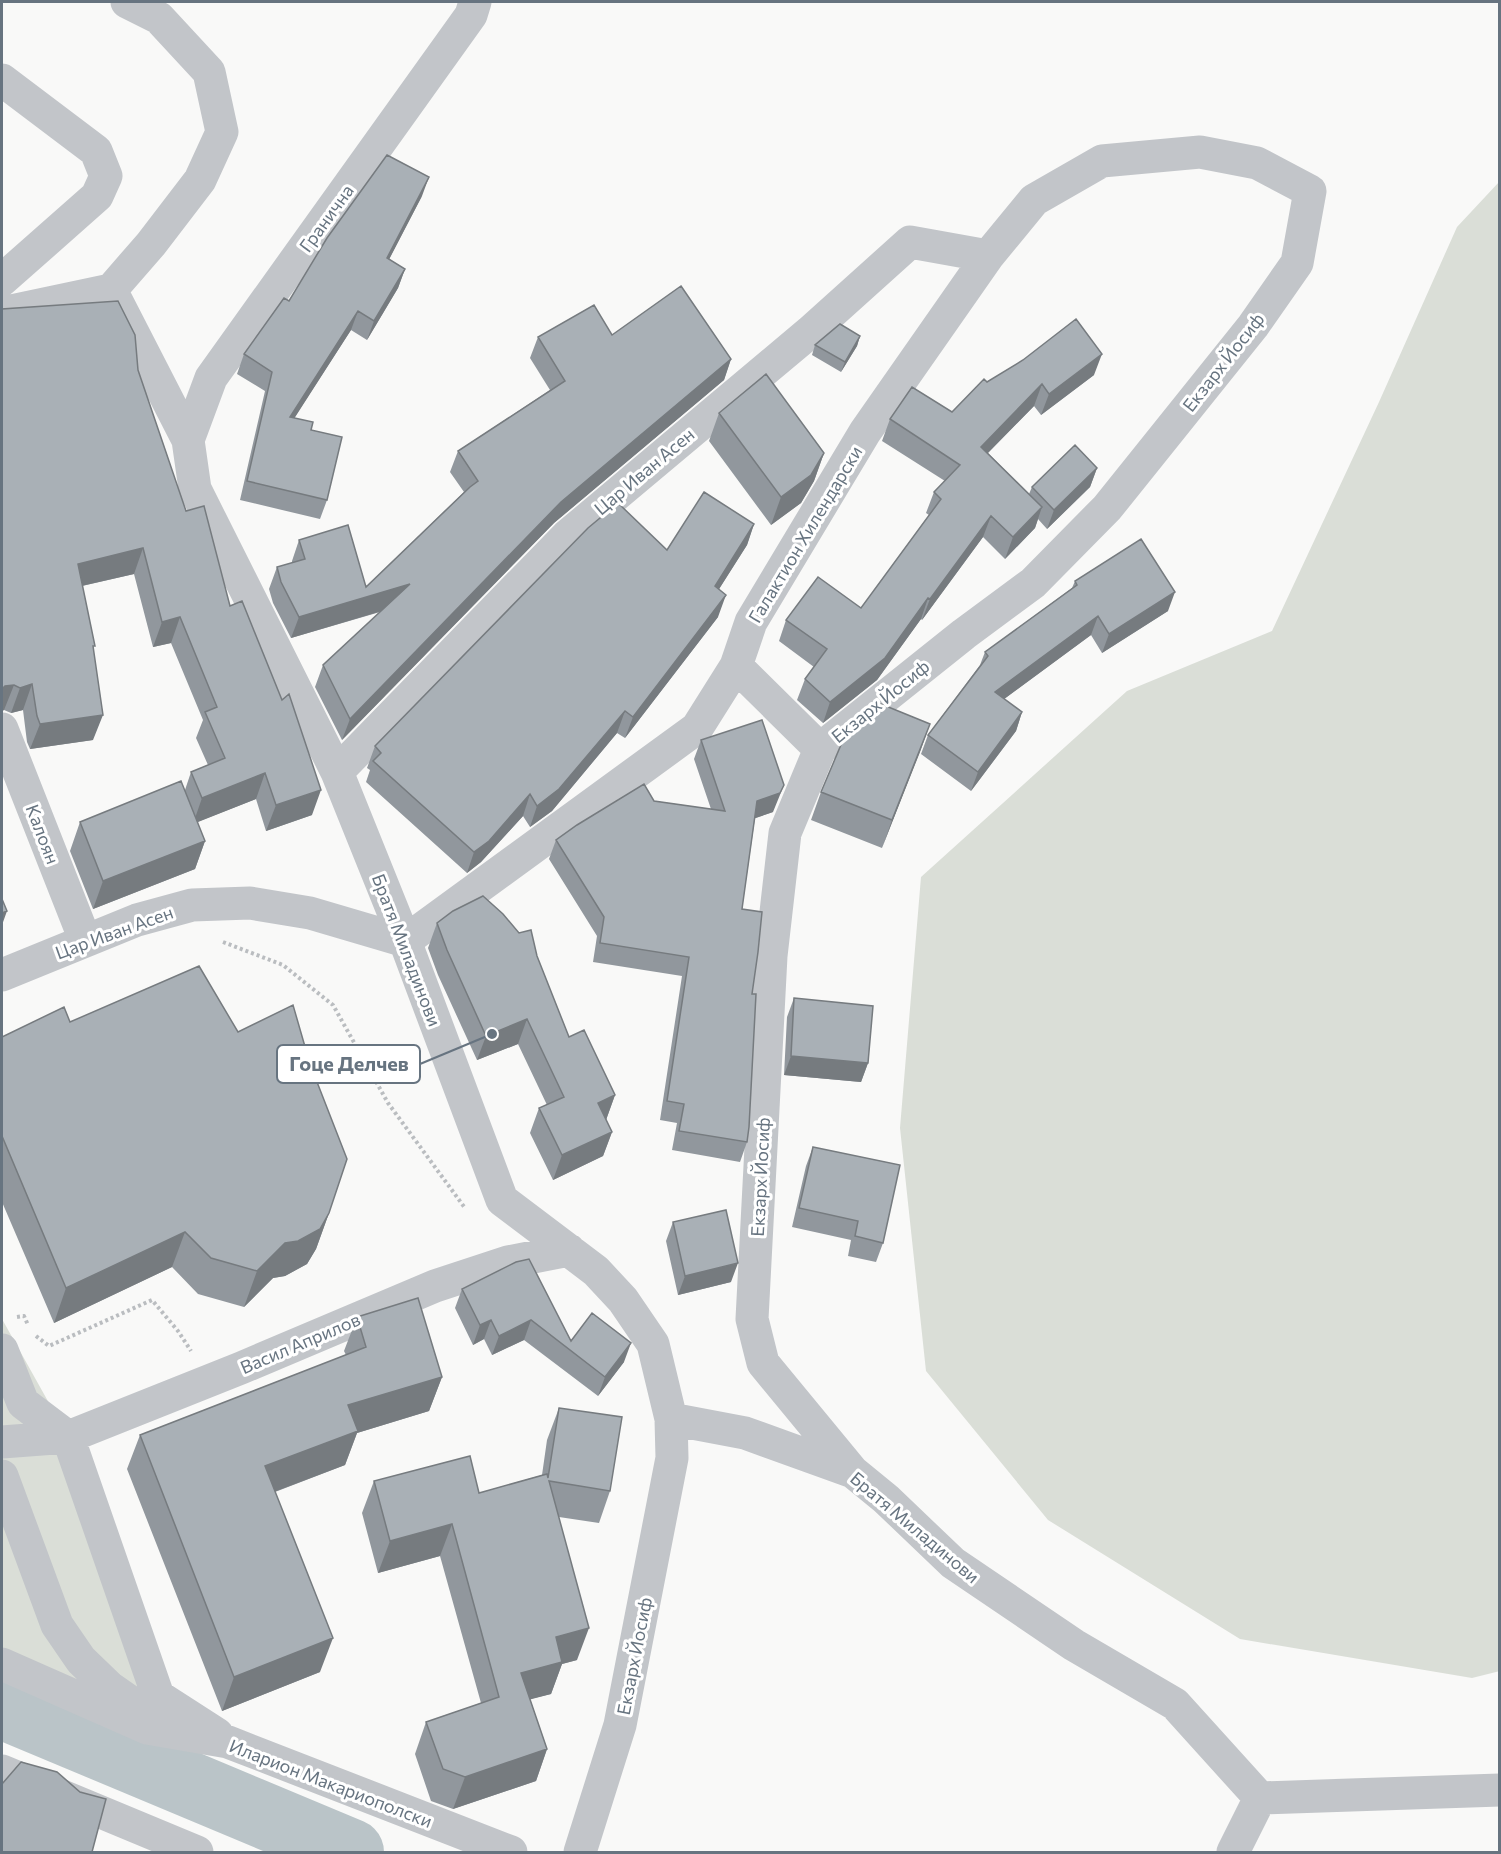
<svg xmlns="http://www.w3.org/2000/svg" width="1501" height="1854" font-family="Commissioner,sans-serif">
	<rect width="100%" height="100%" fill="#f9f9f8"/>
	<path fill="#daded7" d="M1499,182L1500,1671L1472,1678L1240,1639L1048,1520L926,1371L900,1128L921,877L1127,691L1272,631L1379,402L1457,227Z
		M2,1319L68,1437L158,1696L127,1784L2,1734Z"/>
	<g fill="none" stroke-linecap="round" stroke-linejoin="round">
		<path stroke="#bac4c8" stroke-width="66" d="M2,1706L351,1852"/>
		<path stroke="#babdc0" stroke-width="4" stroke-dasharray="3 3" stroke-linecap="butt" d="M223,942L283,965L333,1005L388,1103L465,1208
			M17,1317L24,1316L28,1325
			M36,1336L49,1346L152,1300L178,1331L191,1351"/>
		<path stroke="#c2c5c9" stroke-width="33" d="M2,80L96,151L106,176L97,196L2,280
			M111,290L151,244L200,180L222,132L209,72L159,18L127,2
			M2,313L111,290L188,440L195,489L337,772L405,941L502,1200L596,1271L623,1300L653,1344L671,1419L745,1433L853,1472L886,1499L953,1563L1074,1645L1175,1704L1260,1798
			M188,440L211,378L471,15L475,2
			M736,666L820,749L785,833L771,956L752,1319L763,1363L852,1471
			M2,729L85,940
			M337,772L567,536L810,332L910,242L988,256
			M405,941L697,728L736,666L751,622L865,432L988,256L1034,200L1102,161L1200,152L1257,163L1310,191L1297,263L1253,326L1107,508L1033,583L964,634L820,749
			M2,975L137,920L192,905L250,903L310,913L405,941
			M2,1350L23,1403L68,1437L158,1696L217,1734
			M2,1442L68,1437L241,1368L435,1286L508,1262L569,1250
			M2,1476L57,1625L81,1660L109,1687L142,1710
			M2,1664L147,1728L228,1742L511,1852
			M2,1771L197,1852
			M1260,1798L1500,1790
			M580,1852L620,1725L672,1458L671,1419
			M1233,1852L1260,1798"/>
	</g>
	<path fill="#91979d" d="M422,196L389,259L405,269L398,288L367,340L351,330L294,418L311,430L327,500L320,519L240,500L265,391L237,374L244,354L289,301Z
		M612,335L731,359L724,380L554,523L342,740L315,687L323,665L380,612L291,638L273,603L269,589L277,567L292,563V561L299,540L366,587L464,492L450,472L458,451L550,390L530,358L538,337Z
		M860,336L857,346L841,372L812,355L815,345Z
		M138,370L186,511L230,606L312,815L266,831L256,799L197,822L205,841L195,869L93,909L70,851L80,822L185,790L191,772L208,765L196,738L203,720L171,643L153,647L134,574L82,586L93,650V740L30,749L27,742L23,710L11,713L4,710L2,711Z
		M1094,375L1041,415L1034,406L988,453L1029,494L1032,487L1097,468L1090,487L1047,529L1038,519L1035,528L1005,559L983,537L922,620L921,619L877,680L823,723L797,700L805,679L814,667L779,641L786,620L861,608L929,515L926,513L934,492L945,481L882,441L890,419L952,412L987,382Z
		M719,413L824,453L814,481L801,503L771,525L709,441Z
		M754,524L747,545L719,589L718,617L625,738L617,733L552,811L530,827L523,816L481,862L467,873L366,782L370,770L367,768L375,746L667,550Z
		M1075,581L1168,611L1102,653L1091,635L1004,699L1022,712L1016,731L971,791L921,754L928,735L980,665L985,652L1072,588Z
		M930,724L882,848L811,820L821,792Z
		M701,740L773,812L755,818L742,909L752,994L747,1142L740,1162L672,1150L677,1123L660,1120L682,976L593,962L597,936L549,859L556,840L654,801L711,809L694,759Z
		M437,923L537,956L569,1037L615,1095L606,1120L612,1132L603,1156L553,1180L530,1133L539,1108L547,1105L518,1044L477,1060L438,975L428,948Z
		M794,998L868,1063L861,1082L784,1075L787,1017Z
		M70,1022L329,1213L316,1249L307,1264L285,1276L273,1278L244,1307L198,1294L172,1267L54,1323L2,1202V1037Z
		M813,1147L883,1243L876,1262L848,1256L851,1240L792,1227L806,1166Z
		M673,1222L731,1282L678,1295L666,1241Z
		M516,1262L571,1341L624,1362L598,1396L524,1340L492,1355L484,1339L473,1345L455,1308L462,1289Z
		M357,1317L442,1377L429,1411L357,1433L345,1465L275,1492L320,1672L222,1711L127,1469L140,1435L346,1355L344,1351Z
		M559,1408L610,1491L599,1523L559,1517L577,1660L562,1664L551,1694L530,1699L547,1749L536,1781L453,1809L431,1801L415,1754L426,1722L481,1703L440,1556L378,1573L362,1513L374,1481L479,1493L542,1475L547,1440Z"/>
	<path fill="#767b7f" d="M429,177L422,196L380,277L387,258Z
		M405,269L398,288L367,340L374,321Z
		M358,311L351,330L283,436L290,417Z
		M860,336L857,346L841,372L845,362Z
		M1102,354L1094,375L1041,415L1049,394Z
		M731,359L724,380L554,523L342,740L350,719L561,502Z
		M1042,384L1034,406L973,468L981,447Z
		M824,453L814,481L801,503L771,525L781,497Z
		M1097,468L1090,487L1047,529L1054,510Z
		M1042,507L1035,528L1005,559L1013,537Z
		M991,516L983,537L922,620L930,599Z
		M754,524L747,545L707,608L715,586Z
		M143,548L134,574L68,589L78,564Z
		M410,584L402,605L291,638L299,617Z
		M1175,592L1168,611L1102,653L1109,634Z
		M726,595L718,617L625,738L633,717Z
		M928,598L921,619L877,680L823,723L830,702Z
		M1098,616L1091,635L988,711L995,692Z
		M180,617L171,643L153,647L162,622Z
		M32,684L23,710L11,713L20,688Z
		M14,685L4,710L2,711V689L5,686Z
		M625,711L617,733L552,811L530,827L537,806Z
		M1022,712L1016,731L971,791L978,772Z
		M103,715L93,740L30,749L40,724Z
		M930,724L920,752L882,848L892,820Z
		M265,773L256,799L193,824L202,798Z
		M784,785L773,812L750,820L757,801Z
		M321,790L312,815L266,831L276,805Z
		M530,794L523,816L481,862L467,873L474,852Z
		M205,841L195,869L93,909L103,881Z
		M7,911L2,925V913Z
		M527,1019L518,1044L477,1060L486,1036Z
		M791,1056L868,1063L861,1082L784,1075Z
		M615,1095L606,1120L598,1103Z
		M612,1132L603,1156L553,1180L562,1155Z
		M329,1213L316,1249L307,1264L285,1276L273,1278L244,1307L257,1271L285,1243Z
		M185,1232L172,1267L54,1323L66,1288Z
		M738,1263L731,1282L678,1295L685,1276Z
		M491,1320L484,1339L473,1345L480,1325Z
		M531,1320L524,1340L492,1355L499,1336Z
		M631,1343L624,1362L598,1396L605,1377Z
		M442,1377L429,1411L357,1433L345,1465L253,1500L265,1466L348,1405Z
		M452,1524L440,1556L378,1573L390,1541Z
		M589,1628L577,1660L562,1664L551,1694L509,1705L521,1673L556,1637Z
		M333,1638L320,1672L222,1711L234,1677Z
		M547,1749L536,1781L453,1809L465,1777Z"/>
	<path fill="#a9b0b6" stroke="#767b7f" stroke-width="1.5" d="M387,155L429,177L387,258L405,269L374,321L358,311L290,417L313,422L311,430L342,437L327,500L247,481L272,372L244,354L284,298L289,301L327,238Z
		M681,286L731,359L561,502L350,719L323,665L410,584L299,617L281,582L277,567L305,559L299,540L348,525L366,587L470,487L478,481L458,451L565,381L538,337L594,305L612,335Z
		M118,301L135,335L138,370L186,511L204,506L230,606L242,601L282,700L289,694L321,790L276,805L265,773L202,798L191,772L225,758L205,712L217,707L180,617L162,622L143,548L78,564L95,646H93L103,715L40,724L37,716L32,684L20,688L14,685L5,686L2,689V309Z
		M1076,319L1102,354L1049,394L1042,384L981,447L1042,507L1013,537L991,516L930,599L928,598L885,658L830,702L805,679L827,649L786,620L818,577L861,608L941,499L934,492L960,465L890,419L912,387L952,412L984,379L987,382L1023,360Z
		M840,324L860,336L845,362L815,345Z
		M766,374L824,453L811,475L781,497L719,413Z
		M1075,445L1097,468L1054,510L1032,487Z
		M704,492L754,524L715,586L726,595L633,717L625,711L559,789L537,806L530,794L489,841L474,852L373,761L381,753L375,746L588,528L618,503L667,550Z
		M1141,539L1175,592L1109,634L1098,616L995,692L1022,712L978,772L928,735L988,656L985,652L1077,585L1075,581Z
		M881,704L930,724L892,820L821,792L846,733Z
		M762,720L784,785L780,793L757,801L742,909L762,912L758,952L752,994H756L749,1127L747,1142L679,1131L684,1104L667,1101L689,957L600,943L604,917L556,840L577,825L644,784L654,801L725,811L701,740Z
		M181,781L205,841L103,881L80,822Z
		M483,896L503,914L519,933L531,930L537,956L569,1037L584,1030L615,1095L598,1103L612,1132L562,1155L539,1108L564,1097L527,1019L486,1036L447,950L437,923L453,911Z
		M2,899L7,911L2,913Z
		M199,966L238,1032L293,1005L310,1064L347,1159L329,1213L320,1229L298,1241L285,1243L257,1271L211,1258L185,1232L66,1288L2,1136V1037L64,1007L70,1022Z
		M794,998L873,1006L868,1063L791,1056Z
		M813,1147L900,1165L883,1243L855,1236L858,1221L799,1208Z
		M726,1210L738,1263L685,1276L673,1222Z
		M529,1259L571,1341L592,1313L631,1343L605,1377L531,1320L499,1336L491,1320L480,1325L462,1289L516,1262Z
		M418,1298L442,1377L348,1405L358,1431L265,1466L333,1638L234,1677L140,1435L366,1347L357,1317Z
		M559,1408L622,1417L610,1491L549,1481L589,1628L556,1637L562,1662L521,1673L547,1749L465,1777L443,1769L426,1722L499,1697L452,1524L390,1541L374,1481L470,1456L479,1493L547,1474L548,1478Z
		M21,1762L57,1772L80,1792L106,1799L92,1852H2V1784Z"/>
	<g text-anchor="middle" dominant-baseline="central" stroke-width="6" stroke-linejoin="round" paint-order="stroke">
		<g font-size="18" fill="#677480" stroke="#fff">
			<text transform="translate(326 218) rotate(-54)">Гранична</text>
			<text transform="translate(1223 362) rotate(-52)">Екзарх Йосиф</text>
			<text transform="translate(644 471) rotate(-40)">Цар Иван Асен</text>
			<text transform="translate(805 534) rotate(-59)">Галактион Хилендарски</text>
			<text transform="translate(880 701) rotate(-39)">Екзарх Йосиф</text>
			<text transform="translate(43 834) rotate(69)">Калоян</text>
			<text transform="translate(114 932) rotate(-20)">Цар Иван Асен</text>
			<text transform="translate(407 950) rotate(69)">Братя Миладинови</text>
			<text transform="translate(760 1177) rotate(-87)">Екзарх Йосиф</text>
			<text transform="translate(300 1343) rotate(-23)">Васил Априлов</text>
			<text transform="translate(915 1527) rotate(40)">Братя Миладинови</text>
			<text transform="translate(634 1656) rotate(-79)">Екзарх Йосиф</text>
			<text transform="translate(331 1783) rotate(21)">Иларион Макариополски</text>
		</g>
	</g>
	<path fill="none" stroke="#677480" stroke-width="2" d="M492 1034L420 1064"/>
	<circle fill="#677480" stroke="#fff" stroke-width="2" cx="492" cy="1034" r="6"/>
	<rect fill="#fff" stroke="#677480" stroke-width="2" x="277" y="1045" width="143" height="38" rx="6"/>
	<g font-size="20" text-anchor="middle" font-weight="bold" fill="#677480">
		<text x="349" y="1071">Гоце Делчев</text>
	</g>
	<rect width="1501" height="1854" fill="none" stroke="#677480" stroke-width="6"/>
</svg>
